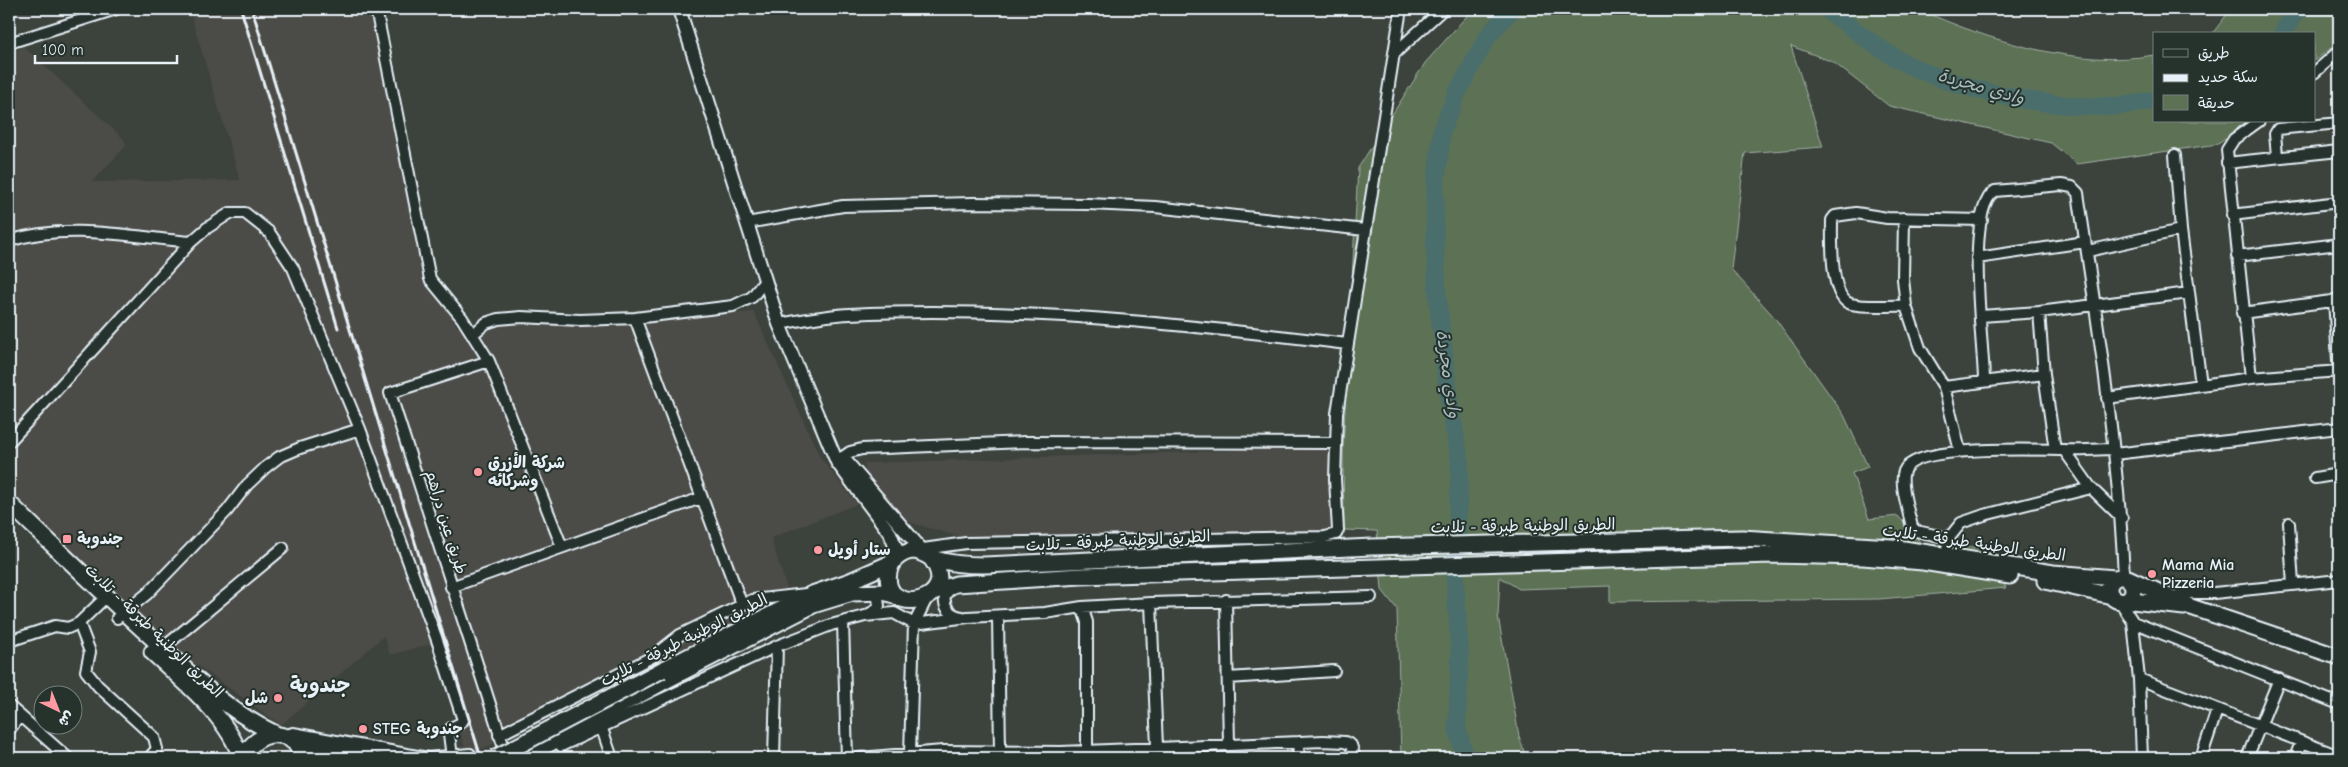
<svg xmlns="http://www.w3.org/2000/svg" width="2348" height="767" font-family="'Comic Neue','Playpen Sans Arabic',sans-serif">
	<rect width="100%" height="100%" fill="#3c423c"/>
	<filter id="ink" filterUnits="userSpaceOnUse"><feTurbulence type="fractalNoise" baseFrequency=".02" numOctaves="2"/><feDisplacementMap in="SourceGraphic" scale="10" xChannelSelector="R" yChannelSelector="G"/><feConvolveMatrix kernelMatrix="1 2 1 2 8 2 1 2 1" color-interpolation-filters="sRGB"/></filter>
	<g filter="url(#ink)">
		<path fill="#4c4c46" d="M189,9H369L423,279L451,314L457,327L754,312L820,457L857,504L771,538L790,598L489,746L467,754L431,644L390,655L384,636L281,725L179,652L153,638L9,500V52L24,47L124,139L126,146L92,182L240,180Z
			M1343,447L1344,530L963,538L905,521L868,484L864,463Z"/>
		<path fill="#5d7155" stroke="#a2b1a6" d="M1473,9H1918C1986,40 2080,69 2154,55V121H2252L2218,144L2077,164L2051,143L1889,106L1833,62L1791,46L1823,147L1745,153L1731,269L1775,318L1844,415L1868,467L1852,473L1869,519L1898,516L1922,544L1989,548L2006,588L1879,599L1610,602V586L1519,589L1500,577L1498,616L1519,736L1526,758H1401L1397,609L1382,590L1377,531L1344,530L1343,447L1358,168L1425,63Z
			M2231,9H2339V42L2314,61V34H2212Z"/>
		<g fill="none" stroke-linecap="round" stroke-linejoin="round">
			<path stroke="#496e6c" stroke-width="18" d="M1826,9C1853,28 1881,52 1911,66C1973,95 2088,118 2154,100
				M2282,34L2297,9
				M1465,758L1457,727L1460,655L1455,583L1460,461L1450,406L1438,302L1435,246V191L1442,130L1458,91L1488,36L1512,9"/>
			<defs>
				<path id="minor" d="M376,9L430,279L462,318L489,361L562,547
					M9,43L116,9
					M1395,53L1443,9
					M2314,73L2339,51
					M2175,155L2181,230L2201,385
					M2277,156L2275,134L2278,129L2339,123
					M2227,163L2339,151
					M2232,215L2339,202
					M1904,218L1903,279L1906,306L1920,348L1944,387L1960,451
					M747,223L843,206L973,203L1088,204L1155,207L1365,230
					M9,241C65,222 133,237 191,242
					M2088,251L2181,230
					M2237,256L2339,244
					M1977,258L2085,242
					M2334,300L2339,375
					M1906,306C1889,305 1868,308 1851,304C1829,298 1832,238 1832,220L1835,216L1856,213L1887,218L1982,220
					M2039,312L2044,374L2055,450
					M2242,313L2339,300
					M1981,316L2039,312L2189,293
					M635,318L742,605
					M779,324C802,320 826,315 850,314C1016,306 1182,324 1347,344
					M472,335L486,323L498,319L521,317L580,320L635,318L733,306L752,297L765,281
					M489,361L390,393L507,757
					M2251,378L2227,150L2234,139L2259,121
					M1984,381C1984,346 1964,210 1995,191L2061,185L2072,187L2078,193C2097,321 2118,448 2124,577
					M1944,387L2044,374
					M2107,398L2251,378L2339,371
					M9,442L191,242L207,228L230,213H245L269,232L293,268L360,429L437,640L463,720L461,723L451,728L449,734L452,757
					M2064,450L2091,488L2122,518
					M2114,454L2339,428
					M837,461L850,452L862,449L1025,442L1335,443
					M2315,478L2339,474
					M2289,523L2293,585
					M1949,538L1916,531L1912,527C1909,513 1899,483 1904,471C1914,444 2037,450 2063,450C2080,451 2096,449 2113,449
					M916,550L966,543L1325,537L1336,534L1338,530L1335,479L1337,413L1401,9
					M1946,554L1949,538L1961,523L1984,515L2091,488
					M451,587L701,498
					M952,587L945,595C943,608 950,615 962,617
					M2170,599L2183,593H2214L2339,580
					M1226,600L1229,744
					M2119,600L2133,622L2139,679L2142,758
					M1151,603L1157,747
					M1082,607L1087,622V750
					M869,614L875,611L879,606L878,598L872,592
					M998,617L1000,751
					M117,618L147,594L227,511L247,485L266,467L279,457L300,448L360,429
					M843,622L847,758
					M2133,622L2339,704
					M79,623L90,652L86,671L98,686L154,737L157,749L149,758
					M9,641L55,626L68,628L79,623L107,596
					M163,648L283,548
					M1228,678L1334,671
					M2139,679L2339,756
					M9,706L68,758
					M601,726L612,758
					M9,730L20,716
					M499,735L652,657L680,635L752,600L806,594
					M284,736L293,733L428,758L470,754L472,758
					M561,746L777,646L831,625L865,616L894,613L914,624L968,617L1045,613L1082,607L1151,603L1371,597
					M910,753L914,624L927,598
					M774,758L777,646
					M859,758L943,751L1061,752L1323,741L1345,742L1351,745L1355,758
					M1298,758L1299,742
					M2201,758L2217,710
					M2247,758L2279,679
					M2295,758L2301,742"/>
				<path id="tertiary" d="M679,9L779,324L837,462L890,533L896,548L895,559
					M843,458L926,555"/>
				<path id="primary" d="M9,503C57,549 104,595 153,639C191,675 228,712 276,734
					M930,557C966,602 880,620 889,572C891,561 901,552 913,551C920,551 925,555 931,558C947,563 967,565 984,565L1372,547L1742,538L1891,547L2053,573L2115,578
					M2109 589a12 12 0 1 1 24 0a12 12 0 1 1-24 0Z
					M2128,578L2191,607L2339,657
					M2045,581L2112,596
					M933,592L956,584L1081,576L1772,555L1863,557L1923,562L2010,576
					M2124,600L2184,607
					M152,652C183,681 228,717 241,758
					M662,670L812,594L850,581L893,562
					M292,741L310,747L370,758
					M244,758C254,729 295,725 302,758
					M523,758L667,680L813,605L852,593L884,592L897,596"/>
			</defs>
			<use href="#minor" stroke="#e8f1f8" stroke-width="14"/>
			<use href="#tertiary" stroke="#e8f1f8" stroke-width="16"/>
			<use href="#primary" stroke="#e8f1f8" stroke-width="19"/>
			<use href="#minor" stroke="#26332d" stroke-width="10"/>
			<use href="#tertiary" stroke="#26332d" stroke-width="12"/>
			<use href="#primary" stroke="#26332d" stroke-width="15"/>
			<path stroke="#e8f1f8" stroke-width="3" d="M241,9L338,328
				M252,9L481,758"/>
			<defs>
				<path id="primary-bridge" d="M495,758L662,670"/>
			</defs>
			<use href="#primary-bridge" stroke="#e8f1f8" stroke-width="19" stroke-linecap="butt"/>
			<use href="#primary-bridge" stroke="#26332d" stroke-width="15"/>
		</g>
	</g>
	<g fill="#ff9aa2" stroke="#26332d" stroke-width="2">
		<circle cx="478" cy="472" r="5"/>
		<rect x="62" y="534" width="10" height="10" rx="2.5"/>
		<circle cx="818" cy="550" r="5"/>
		<circle cx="2152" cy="574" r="5"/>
		<circle cx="278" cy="698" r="5"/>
		<circle cx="363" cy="729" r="5"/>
	</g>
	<g text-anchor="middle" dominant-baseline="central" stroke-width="4" stroke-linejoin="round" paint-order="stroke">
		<g font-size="16" font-weight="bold" fill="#e8f1f8" stroke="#26332d" text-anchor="start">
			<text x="488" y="463">شركة الأزرق<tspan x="488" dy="18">وشركائه</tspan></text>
			<text x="77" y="539">جندوبة</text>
			<text x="828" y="550">ستار أويل</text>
			<text x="2162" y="565">Mama Mia<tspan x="2162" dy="18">Pizzeria</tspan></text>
			<text x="268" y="698" text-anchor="end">شل</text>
			<text x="373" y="729">STEG جندوبة</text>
		</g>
		<g font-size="16" fill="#e8f1f8" stroke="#26332d">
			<text transform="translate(446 522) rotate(73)">طريق عين دراهم</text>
			<text transform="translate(1523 526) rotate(-1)">الطريق الوطنية طبرقة - تلابت</text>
			<text transform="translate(1118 541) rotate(-3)">الطريق الوطنية طبرقة - تلابت</text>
			<text transform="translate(1974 543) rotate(8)">الطريق الوطنية طبرقة - تلابت</text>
			<text transform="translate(154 631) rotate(44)">الطريق الوطنية طبرقة - تلابت</text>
			<text transform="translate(684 640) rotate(-27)">الطريق الوطنية طبرقة - تلابت</text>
		</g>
		<g font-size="18" font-style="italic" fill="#a8bdc0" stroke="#26332d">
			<text transform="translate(1981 87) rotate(16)">وادي مجردة</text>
			<text transform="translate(1448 374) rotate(82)">وادي مجردة</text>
		</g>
		<g font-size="21" font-weight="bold" fill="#e8f1f8" stroke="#26332d">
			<text x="320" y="685">جندوبة</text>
		</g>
	</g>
	<rect width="2348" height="767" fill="none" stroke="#26332d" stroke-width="30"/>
	<rect x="15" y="15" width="2318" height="737" fill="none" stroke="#e8f1f8" stroke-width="2" filter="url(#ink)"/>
	<rect x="2153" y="32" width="162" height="90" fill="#26332d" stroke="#747f7e"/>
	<rect x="2163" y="49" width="25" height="8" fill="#26332d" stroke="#747f7e"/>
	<text x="2198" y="58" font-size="15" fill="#e8f1f8">طريق</text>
	<rect x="2163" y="74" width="25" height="8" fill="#e8f1f8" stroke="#747f7e"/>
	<text x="2198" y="82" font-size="15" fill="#e8f1f8">سكة حديد</text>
	<rect x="2163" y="95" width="25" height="15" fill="#5d7155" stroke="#747f7e"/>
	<text x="2198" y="108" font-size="15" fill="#e8f1f8">حديقة</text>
	<g transform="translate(58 710) rotate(137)"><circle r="24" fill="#26332d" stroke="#747f7e"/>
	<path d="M0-4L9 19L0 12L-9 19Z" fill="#ff9aa2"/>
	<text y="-8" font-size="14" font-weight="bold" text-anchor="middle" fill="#e8f1f8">ش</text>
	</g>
	<path d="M35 55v8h142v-8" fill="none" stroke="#e8f1f8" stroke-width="2.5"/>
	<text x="42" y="55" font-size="15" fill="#e8f1f8" stroke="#26332d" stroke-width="4" paint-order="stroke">100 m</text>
</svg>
